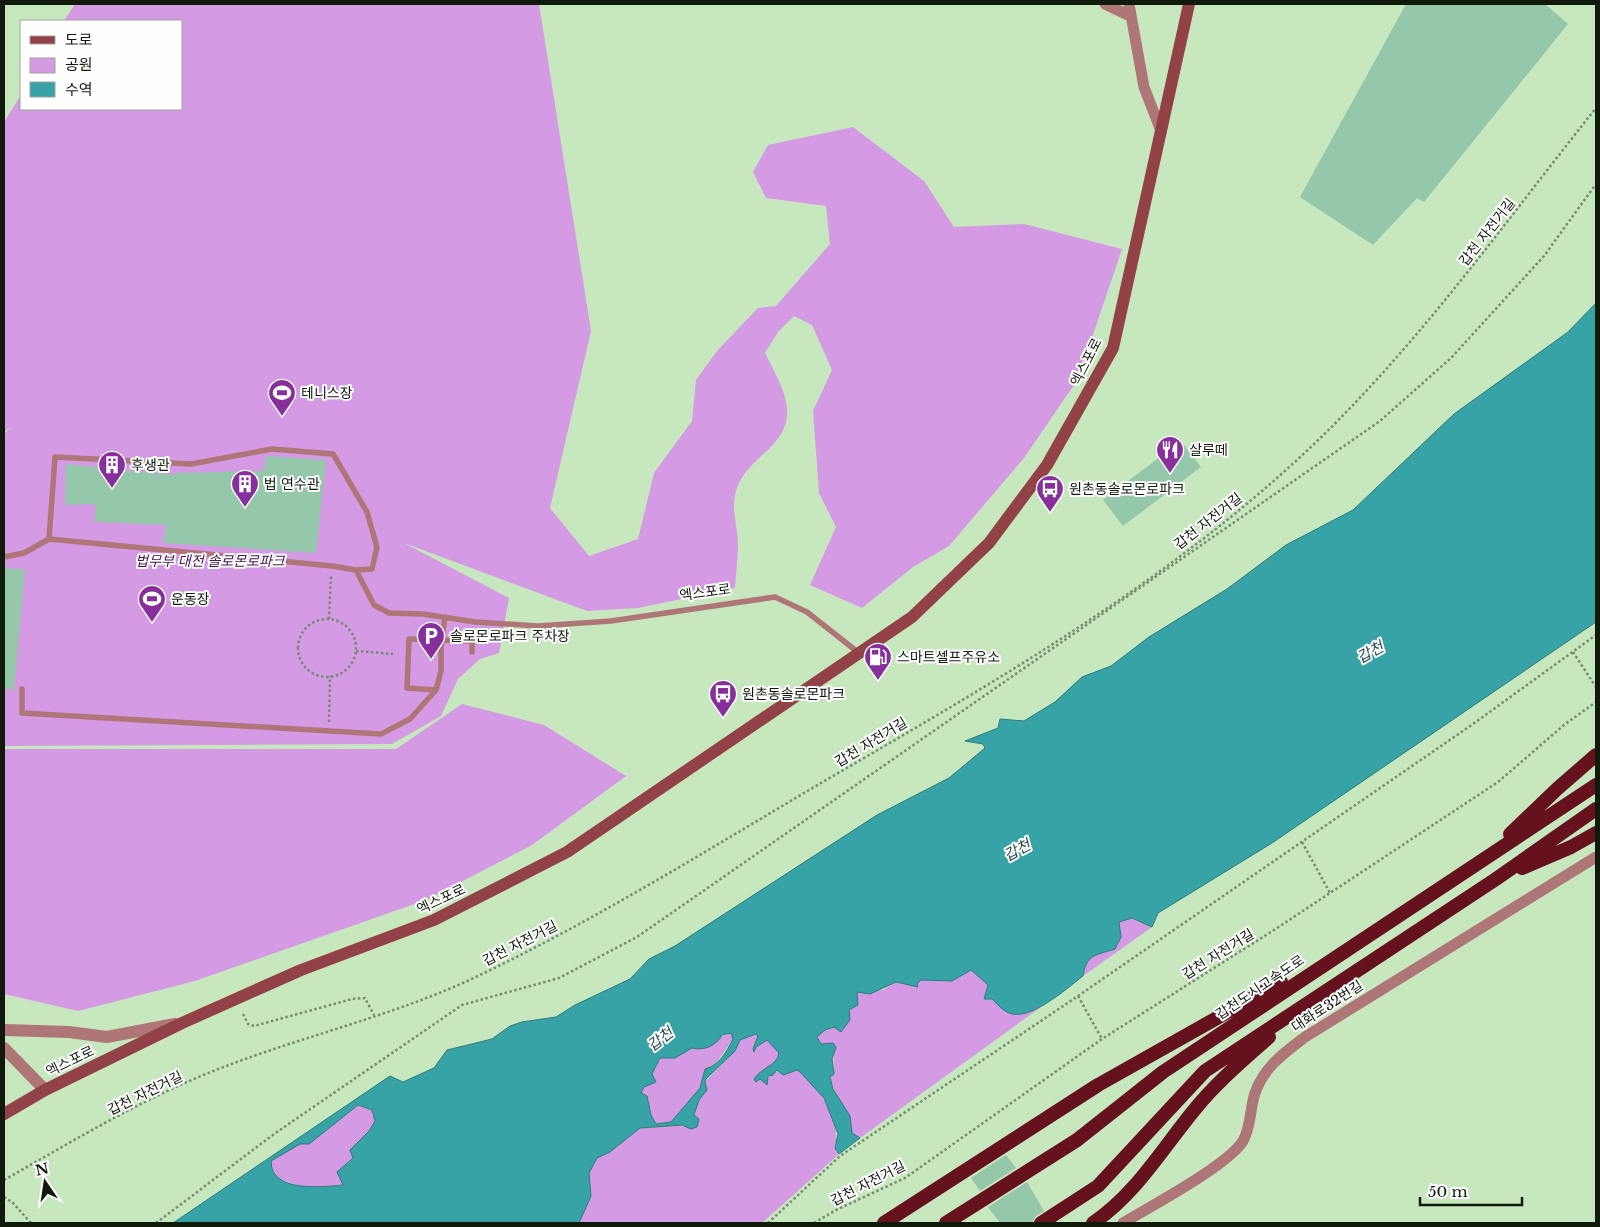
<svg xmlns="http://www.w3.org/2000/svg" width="1600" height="1227" font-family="'Libre Baskerville','Noto Sans KR',serif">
	<rect width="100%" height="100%" fill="#c7e8be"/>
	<path fill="#d49ae4" d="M75,4H539L591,331L550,508L589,556L638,539L654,473L692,421L696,380L717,351L758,308L776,306L830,244L826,206L766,198L753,172L768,145L853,127L924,181L954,227L1024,224L1122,249L1078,379L1024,458L949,546L913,567L862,608L810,585L836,527L819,493L813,411L832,370L812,325L794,316L778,332L765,353C782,388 803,416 769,449C759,458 745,470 739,483C729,504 737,521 738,543C738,558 736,573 735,588L638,608L587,611L404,543L509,598L499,653L480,659L458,679L441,716L392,744L4,746V434L11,427L4,432V122L21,95V109H181V21H64Z
		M462,704L544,725L626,776L532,845L426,900L195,981L78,1011L4,994V749H396Z
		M1131,918L1152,927L1083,976C1086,954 1097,955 1115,949L1121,937L1119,922Z
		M971,970L988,985L992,999L1007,1012L1017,1015L1041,1007L860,1138L852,1133C849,1105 836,1101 830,1077L834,1074L833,1043L821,1044L817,1037L825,1030L834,1027L841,1032L849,1010L858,1005L857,992L883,990L896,982L917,987V984L921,980L952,981Z
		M731,1033L733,1039L713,1068L705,1069L700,1088L671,1122L656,1124L651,1115L647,1096L641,1093L660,1058H675L692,1048Z
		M756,1034L758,1036L753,1049L754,1052L756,1047L767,1040L771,1042L779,1053L776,1062L760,1079L766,1084C770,1067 783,1072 797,1070C819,1086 842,1119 835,1148L839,1154L762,1223H579L591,1196L589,1173L597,1158L610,1152L640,1128L682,1125L691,1129L699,1100L702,1097L705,1082L735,1051L740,1040Z
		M358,1105L372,1110L375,1121L369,1131L350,1150L353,1158L344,1165V1185L306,1188L279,1179L271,1166V1161L300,1144H309Z"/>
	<path fill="#38a3a7" stroke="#2c7a78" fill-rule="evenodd" d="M1596,303V622L1272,843L1158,913L1152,927L1132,918L1119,922L1121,937L1115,949C1097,955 1086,954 1083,976C1067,988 1028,1024 1007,1012C1001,1009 996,1003 992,999H984L988,985L971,970L952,981L921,980L917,984L918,987L896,982L870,994L857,992L858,1005L849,1010L850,1020L841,1032L834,1027L825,1030L817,1037L821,1044L833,1043L836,1047L832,1059L834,1074L830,1077L833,1089L850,1116L852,1133L860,1138L839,1154L835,1148L838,1134L824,1098L800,1072L797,1070L783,1075L777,1070L773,1075L768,1076L767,1085L760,1079L756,1082L754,1079C763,1066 777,1066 779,1053L767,1040L756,1047L754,1052L753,1049L758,1036L756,1034L740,1040L735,1051L706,1079L705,1082L707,1090L699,1100L694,1115L699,1119L697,1127L691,1129L682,1125L640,1128L610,1152L597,1158L589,1173L591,1196L579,1223H173L390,1076L403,1082L434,1068L447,1050L492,1039L510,1026L522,1022L556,1017L575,1005L630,979L649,959L675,946L877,815L949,778L985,748L983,744L965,741L998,728L1000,719L1024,721L1055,702L1082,677L1111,666L1149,637L1227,589L1286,545L1353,510L1454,414L1568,332ZM731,1033L733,1039C727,1051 719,1066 705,1069L700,1088L671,1122L656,1124L651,1115L647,1096L641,1093L644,1087L656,1082L652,1074L660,1058H675L692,1048C704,1051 716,1046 722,1035ZM358,1105L372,1110L375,1121L369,1131L350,1150L353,1158L337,1172L343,1185C322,1187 271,1193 271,1161L300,1144H309Z"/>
	<path fill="#95c7aa" d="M1406,4H1545L1568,24L1424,202L1417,198L1373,245L1300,197Z
		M1181,441L1201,467L1123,526L1103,500Z
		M266,456L326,460L316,553L163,543L166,525L95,522L96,504L65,505L66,464L175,475V473L264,471Z
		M4,568L25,569L14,690L4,688Z
		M1006,1155L1016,1168L980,1191L971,1178Z
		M1027,1182L1044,1211L1036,1216L1032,1223H1000L988,1207Z"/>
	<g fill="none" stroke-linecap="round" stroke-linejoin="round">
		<path stroke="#758c6e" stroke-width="2.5" stroke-dasharray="2.5 2.5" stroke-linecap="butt" d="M329,619L331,575
			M298 648a29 29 0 1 1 58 0a29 29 0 1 1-58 0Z
			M356,651L393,654
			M1573,652L1596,687
			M329,722L330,676
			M1302,842L1330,893
			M1078,996L1102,1039
			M243,1014L248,1024L254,1026L352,999L365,998L374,1015
			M4,1180C75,1140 145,1097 221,1068C306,1035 397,1015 480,975C597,919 709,849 821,783C993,683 1168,583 1313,445C1419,344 1505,222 1596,108
			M4,1197L13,1203L31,1223
			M156,1223L274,1134L462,1005L559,978L637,937L1380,421L1451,358L1544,256L1596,184
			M768,1223L840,1156L1078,996L1473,724L1596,635
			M814,1223L836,1210L905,1178L1102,1039L1274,930L1498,782L1564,725L1596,702"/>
		<path stroke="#ae7676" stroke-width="5.5" d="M49,539L55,457L191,464L272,449L333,454L367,512L377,547L372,569L356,570
			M4,557L24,553L49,539L332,566L356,570L374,605L389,613L423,614L475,622L538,626L611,621L775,597L807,612L859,653
			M22,689V713L381,734L410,719L436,690L441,671V648L445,617
			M436,690L407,688L409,639L472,641V652"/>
		<path stroke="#ae7676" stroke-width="11" d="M1105,4L1130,16
			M1129,4L1144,87L1161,131
			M1123,1223C1151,1206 1227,1166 1243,1141C1251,1127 1250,1108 1255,1093C1264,1067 1284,1053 1305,1037L1596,857"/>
		<path stroke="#ae7676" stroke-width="12" d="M4,1030L69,1032L107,1037L175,1024
			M4,1048L45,1090"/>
		<path stroke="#924246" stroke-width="12" d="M4,1114L45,1090L182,1023L301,970L434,920L567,852L912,617L989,543L1047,465L1113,348L1189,4"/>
		<path stroke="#65121e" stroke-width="14" d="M1510,834L1557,789L1596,755
			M1522,868L1571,847L1596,833
			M884,1223L1098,1085L1281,982
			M946,1223L1077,1140L1163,1072L1596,785
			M1041,1223L1098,1186L1205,1071L1496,879L1596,809
			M1093,1223C1136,1194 1162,1149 1195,1109C1217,1082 1243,1060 1269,1037"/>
	</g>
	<defs>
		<symbol id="stadium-pin" viewBox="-11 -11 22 30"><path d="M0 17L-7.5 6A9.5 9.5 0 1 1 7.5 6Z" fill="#872f9c" stroke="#fefefe"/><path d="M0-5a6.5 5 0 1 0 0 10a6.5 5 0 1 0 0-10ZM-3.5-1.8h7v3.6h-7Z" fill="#fff"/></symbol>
		<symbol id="restaurant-pin" viewBox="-11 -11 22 30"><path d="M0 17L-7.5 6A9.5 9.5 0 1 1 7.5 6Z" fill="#872f9c" stroke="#fefefe"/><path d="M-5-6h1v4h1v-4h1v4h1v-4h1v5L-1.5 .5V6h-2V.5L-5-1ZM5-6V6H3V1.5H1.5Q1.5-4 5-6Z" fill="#fff"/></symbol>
		<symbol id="building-pin" viewBox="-11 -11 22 30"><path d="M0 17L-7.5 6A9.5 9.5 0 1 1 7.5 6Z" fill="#872f9c" stroke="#fefefe"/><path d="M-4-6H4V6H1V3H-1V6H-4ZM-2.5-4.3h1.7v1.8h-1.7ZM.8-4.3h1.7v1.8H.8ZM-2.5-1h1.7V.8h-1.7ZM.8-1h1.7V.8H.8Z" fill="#fff"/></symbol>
		<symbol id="bus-pin" viewBox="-11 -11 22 30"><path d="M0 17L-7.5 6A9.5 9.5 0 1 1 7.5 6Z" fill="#872f9c" stroke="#fefefe"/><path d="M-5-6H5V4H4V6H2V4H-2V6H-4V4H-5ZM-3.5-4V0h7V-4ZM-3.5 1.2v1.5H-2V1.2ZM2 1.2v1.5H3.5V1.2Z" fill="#fff"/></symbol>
		<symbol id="parking-pin" viewBox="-11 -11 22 30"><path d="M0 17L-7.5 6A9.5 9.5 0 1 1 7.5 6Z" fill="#872f9c" stroke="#fefefe"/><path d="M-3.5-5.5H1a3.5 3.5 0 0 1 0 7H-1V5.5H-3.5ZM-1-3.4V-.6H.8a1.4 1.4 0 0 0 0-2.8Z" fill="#fff"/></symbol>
		<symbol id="fuel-pin" viewBox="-11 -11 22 30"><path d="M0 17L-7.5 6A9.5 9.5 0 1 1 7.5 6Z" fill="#872f9c" stroke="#fefefe"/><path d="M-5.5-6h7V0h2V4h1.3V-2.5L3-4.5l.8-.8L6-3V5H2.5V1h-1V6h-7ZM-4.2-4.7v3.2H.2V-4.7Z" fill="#fff"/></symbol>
	</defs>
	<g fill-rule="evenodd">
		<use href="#stadium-pin" x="266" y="377" width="32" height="43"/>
		<use href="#restaurant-pin" x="1154" y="434" width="32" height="43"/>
		<use href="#building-pin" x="96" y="449" width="32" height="43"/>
		<use href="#building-pin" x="229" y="468" width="32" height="43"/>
		<use href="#bus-pin" x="1034" y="473" width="32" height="43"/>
		<use href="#stadium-pin" x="136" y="583" width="32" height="43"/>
		<use href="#parking-pin" x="415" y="620" width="32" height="43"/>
		<use href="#fuel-pin" x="862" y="641" width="32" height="43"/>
		<use href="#bus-pin" x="707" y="678" width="32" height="43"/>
	</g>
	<g text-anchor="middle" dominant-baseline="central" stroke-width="4" stroke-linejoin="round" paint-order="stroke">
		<g font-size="14" fill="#0f1a0b" stroke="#fefefe">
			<text transform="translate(1487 232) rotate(-52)">갑천 자전거길</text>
			<text transform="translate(1086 362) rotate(-63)">엑스포로</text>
			<text transform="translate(1208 521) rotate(-38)">갑천 자전거길</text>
			<text transform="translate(705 592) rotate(-8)">엑스포로</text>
			<text transform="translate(871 742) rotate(-31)">갑천 자전거길</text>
			<text transform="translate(441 899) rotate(-25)">엑스포로</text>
			<text transform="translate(520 943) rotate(-27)">갑천 자전거길</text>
			<text transform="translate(1218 954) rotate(-32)">갑천 자전거길</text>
			<text transform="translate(1260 987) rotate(-34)">갑천도시고속도로</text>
			<text transform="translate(1327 1006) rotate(-33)">대화로32번길</text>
			<text transform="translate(70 1061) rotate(-26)">엑스포로</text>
			<text transform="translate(145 1093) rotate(-26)">갑천 자전거길</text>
			<text transform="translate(868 1183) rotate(-27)">갑천 자전거길</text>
		</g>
		<g font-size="14" fill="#0f1a0b" stroke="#fefefe" text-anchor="start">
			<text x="301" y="393">테니스장</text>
			<text x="1189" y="450">살루떼</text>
			<text x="131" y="465">후생관</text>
			<text x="264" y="484">법 연수관</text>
			<text x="1069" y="489">원촌동솔로몬로파크</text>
			<text x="171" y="599">운동장</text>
			<text x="450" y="636">솔로몬로파크 주차장</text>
			<text x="897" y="657">스마트셀프주유소</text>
			<text x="742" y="694">원촌동솔로몬파크</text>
		</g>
		<g font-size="14" font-style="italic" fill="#461552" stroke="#fefefe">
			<text x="210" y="561">법무부 대전 솔로몬로파크</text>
		</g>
		<g font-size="15" font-style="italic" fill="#274749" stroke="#fefefe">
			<text transform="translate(1370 652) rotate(-29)">갑천</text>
			<text transform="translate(1017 850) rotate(-29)">갑천</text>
			<text transform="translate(660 1039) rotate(-38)">갑천</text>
		</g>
	</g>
	<rect width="1600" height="1227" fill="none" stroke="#0f1a0b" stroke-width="10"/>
	<rect x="20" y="20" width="162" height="90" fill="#fefefe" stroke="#9ea39d"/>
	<rect x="30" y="36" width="25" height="8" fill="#924246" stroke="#9ea39d"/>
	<text x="65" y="45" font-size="15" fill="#0f1a0b">도로</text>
	<rect x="30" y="58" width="25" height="15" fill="#d49ae4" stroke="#9ea39d"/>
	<text x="65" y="70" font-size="15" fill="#0f1a0b">공원</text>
	<rect x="30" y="82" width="25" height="15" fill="#38a3a7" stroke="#9ea39d"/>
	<text x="65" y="95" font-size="15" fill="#0f1a0b">수역</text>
	<g transform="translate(45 1182) rotate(347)" stroke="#fefefe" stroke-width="4" paint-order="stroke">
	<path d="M0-4L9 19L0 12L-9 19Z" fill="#0f1a0b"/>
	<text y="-8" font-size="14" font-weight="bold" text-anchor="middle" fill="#0f1a0b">N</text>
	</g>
	<path d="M1420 1197v8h102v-8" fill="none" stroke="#0f1a0b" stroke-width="2.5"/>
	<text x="1428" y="1197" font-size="15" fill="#0f1a0b" stroke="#fefefe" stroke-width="4" paint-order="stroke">50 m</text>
</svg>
